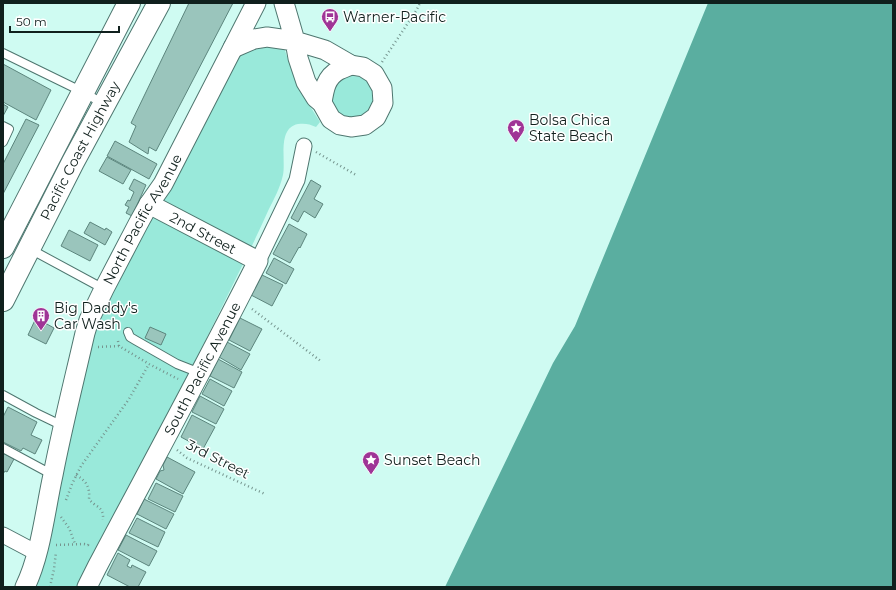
<svg xmlns="http://www.w3.org/2000/svg" width="896" height="590" font-family="Montserrat,sans-serif">
	<rect width="100%" height="100%" fill="#cffbf2"/>
	<path fill="#99e9da" d="M252,40L284,48L294,76L303,95L320,122L316,127C310,124 305,123 298,124C277,128 286,160 283,175C280,188 274,199 268,211C252,247 234,282 217,317C172,408 126,497 79,587H32L92,330L100,309L244,48Z
		M332 97a21 21 0 1 1 42 0a21 21 0 1 1-42 0Z"/>
	<path fill="#5aaea0" d="M708,3H893V587H445L553,363L575,326Z"/>
	<path fill="#9ac5bc" stroke="#5c857d" d="M189,3H233L156,151L149,147L148,154L129,142L136,126L131,123Z
		M3,64L51,90L36,120L3,102Z
		M3,104L8,107L3,116Z
		M26,119L39,125L3,194V164Z
		M115,141L157,164L149,179L107,156Z
		M107,157L131,170L123,184L99,171Z
		M134,179L146,185L132,216L126,213L129,207L125,205L128,200L130,201L134,192L129,189Z
		M311,180L321,186L314,199L323,204L315,218L304,211L298,222L291,218Z
		M90,222L105,230L106,228L112,232L105,245L84,233Z
		M289,224L307,234L300,248L299,247L290,263L273,254Z
		M69,230L98,245L90,261L61,246Z
		M274,258L294,269L286,284L266,273Z
		M262,275L283,285L272,306L251,295Z
		M36,318L54,328L46,344L28,335Z
		M240,318L262,329L250,351L229,340Z
		M150,327L166,334L161,345L145,338Z
		M227,342L250,354L241,370L219,357Z
		M218,359L242,372L234,388L210,376Z
		M210,379L232,391L224,406L202,394Z
		M200,396L224,409L216,424L192,412Z
		M8,407L37,422L31,435L42,440L35,454L23,448L21,451L3,442V417Z
		M192,415L215,427L203,449L181,437Z
		M3,453L14,459L7,472L5,471L3,474Z
		M167,457L195,472L183,494L156,479L160,471L164,470L163,465Z
		M156,483L183,496L175,512L148,499Z
		M144,499L174,514L166,529L137,514Z
		M137,518L165,532L158,547L129,533Z
		M126,535L157,551L149,566L118,550Z
		M118,553L130,560L127,566L131,568L132,565L146,572L138,587H130L107,575Z"/>
	<g fill="none" stroke-linecap="round" stroke-linejoin="round">
		<defs>
			<path id="service" d="M3,53L83,92L104,104
				M3,126L9,129L3,142
				M30,249L104,289
				M128,332L130,337L135,340L177,364L200,373
				M3,395L36,413L63,426
				M3,448L53,475"/>
			<path id="minor" d="M258,261L297,180L304,146
				M3,535L37,553"/>
			<g id="tertiary">
				<path d="M233,48L254,39L267,37L295,41L325,50L351,65L363,67L374,74L382,88L383,103L376,117L365,125L351,127L340,125L331,119L322,103L316,98L306,82L298,58L295,41L284,3"/>
				<path d="M322,103C324,89 326,77 339,70C343,68 347,67 351,65"/>
				<path id="s1" d="M25,587C41,554 45,511 53,475C62,428 74,381 85,333L89,320L104,289L138,224L149,204L163,184L256,3"/>
				<path id="s2" d="M87,587L97,567C151,465 206,364 258,261L149,204"/>
			</g>
			<g id="trunk">
				<path d="M3,247L129,3"/>
				<path id="s3" d="M3,300L73,162L159,3"/>
			</g>
		</defs>
		<use href="#service" stroke="#4e766f" stroke-width="10"/>
		<use href="#minor" stroke="#4e766f" stroke-width="17"/>
		<use href="#tertiary" stroke="#4e766f" stroke-width="21"/>
		<use href="#trunk" stroke="#4e766f" stroke-width="24"/>
		<path stroke="#75948e" stroke-width="2.5" stroke-dasharray="1 3" stroke-linecap="butt" d="M382,62L416,11L420,3
			M316,152L356,175
			M252,309L322,362
			M118,341L119,346L149,364L178,379
			M98,347L119,346
			M177,450L187,458L265,494
			M76,475C87,481 90,488 89,499C95,508 104,505 103,520
			M66,500L72,484L81,466L129,399L149,364
			M61,517L69,528L75,544
			M56,545L84,544L88,545L89,543
			M50,587L54,569L56,552"/>
		<use href="#service" stroke="#fff" stroke-width="8"/>
		<use href="#minor" stroke="#fff" stroke-width="15"/>
		<use href="#tertiary" stroke="#fff" stroke-width="19"/>
		<use href="#trunk" stroke="#fff" stroke-width="22"/>
	</g>
	<defs>
		<symbol id="bus-pin" viewBox="-11 -11 22 30"><path d="M0 17L-7.5 6A9.5 9.5 0 1 1 7.5 6Z" fill="#9f3496" stroke="#fff"/><path d="M-5-6H5V4H4V6H2V4H-2V6H-4V4H-5ZM-3.5-4V0h7V-4ZM-3.5 1.2v1.5H-2V1.2ZM2 1.2v1.5H3.5V1.2Z" fill="#fff"/></symbol>
		<symbol id="sight-pin" viewBox="-11 -11 22 30"><path d="M0 17L-7.5 6A9.5 9.5 0 1 1 7.5 6Z" fill="#9f3496" stroke="#fff"/><path d="M0-6L1.8-2.2L6-1.7L2.9 1.2L3.7 5.4L0 3.3L-3.7 5.4L-2.9 1.2L-6-1.7L-1.8-2.2Z" fill="#fff"/></symbol>
		<symbol id="building-pin" viewBox="-11 -11 22 30"><path d="M0 17L-7.5 6A9.5 9.5 0 1 1 7.5 6Z" fill="#9f3496" stroke="#fff"/><path d="M-4-6H4V6H1V3H-1V6H-4ZM-2.5-4.3h1.7v1.8h-1.7ZM.8-4.3h1.7v1.8H.8ZM-2.5-1h1.7V.8h-1.7ZM.8-1h1.7V.8H.8Z" fill="#fff"/></symbol>
	</defs>
	<g fill-rule="evenodd">
		<use href="#bus-pin" x="320" y="7" width="20" height="27"/>
		<use href="#sight-pin" x="506" y="118" width="20" height="27"/>
		<use href="#building-pin" x="31" y="306" width="20" height="27"/>
		<use href="#sight-pin" x="361" y="450" width="20" height="27"/>
	</g>
	<g text-anchor="middle" dominant-baseline="central" stroke-width="3" stroke-linejoin="round" paint-order="stroke">
		<g font-size="14" fill="#10201d" stroke="#fff" text-anchor="start">
			<text x="343" y="17">Warner-Pacific</text>
			<text x="529" y="120">Bolsa Chica<tspan x="529" dy="16">State Beach</tspan></text>
			<text x="54" y="308">Big Daddy's<tspan x="54" dy="16">Car Wash</tspan></text>
			<text x="384" y="460">Sunset Beach</text>
		</g>
		<g font-size="14" fill="#10201d" stroke="#fff">
			<text stroke="none"><textPath href="#s3" startOffset="168">Pacific Coast Highway</textPath></text>
			<text stroke="none"><textPath href="#s1" startOffset="389">North Pacific Avenue</textPath></text>
			<text transform="translate(203 233) rotate(28)">2nd Street</text>
			<text stroke="none"><textPath href="#s2" startOffset="247">South Pacific Avenue</textPath></text>
			<text transform="translate(218 459) rotate(27)">3rd Street</text>
		</g>
	</g>
	<rect width="896" height="590" fill="none" stroke="#10201d" stroke-width="8"/>
	<path d="M10 26v6h109v-6" fill="none" stroke="#10201d" stroke-width="2"/>
	<text x="16" y="26" font-size="12" fill="#10201d" stroke="#ffffff" stroke-width="3" paint-order="stroke">50 m</text>
</svg>
